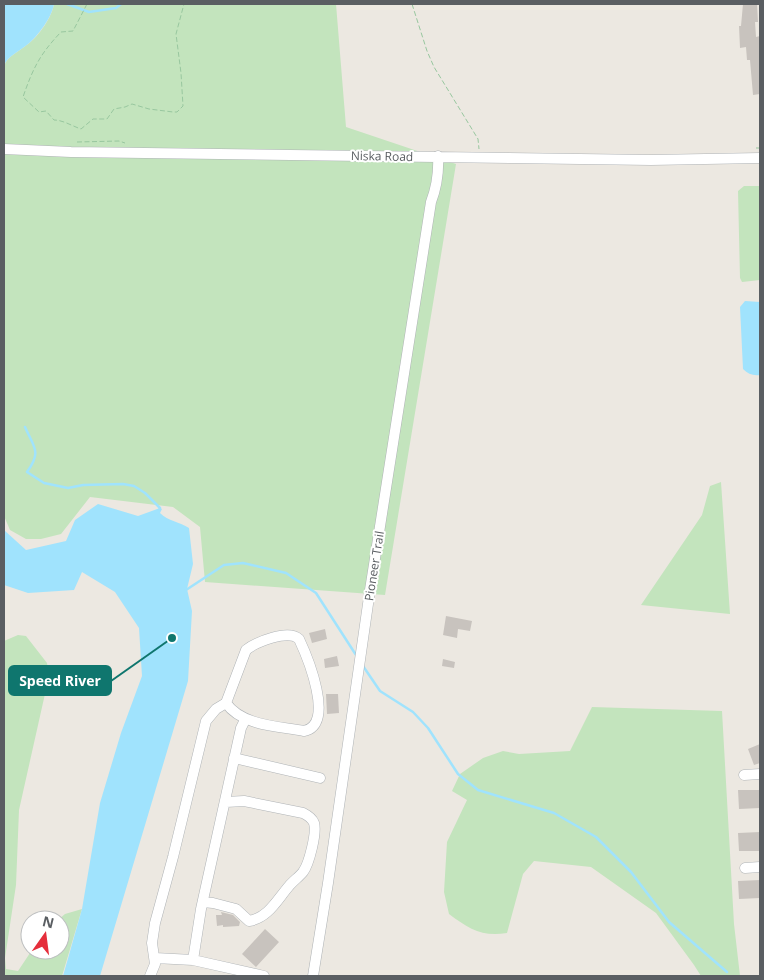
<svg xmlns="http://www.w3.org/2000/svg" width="764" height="980" font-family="'Open Sans',sans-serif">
	<rect width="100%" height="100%" fill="#ece8e1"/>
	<path fill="#c3e4bd" d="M54,4H336L346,127L456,164L385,595L205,582L200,527L173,507L90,497L61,534L41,539H26L10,530L4,516V66C7,56 20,51 28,44C39,36 52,17 54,4Z
		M744,186H760V280L742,282L740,278L738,191Z
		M721,482L730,614L641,605L702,515L710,486Z
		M18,635L26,636L47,663L49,676L19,810L16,885L5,958L6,969L18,971L32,950H60V920H58L65,914L82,909L62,976H4V641Z
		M592,707L722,711L734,924L740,976H701L694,965L656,913L591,867L534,861L523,874L507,933C482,937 469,929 449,914L444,892L447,842L467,800L452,791L460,774L483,758L503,751L519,754L570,751Z"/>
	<path fill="#a0e3fd" d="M4,4H54C52,17 38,36 28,44C20,51 7,56 4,66Z
		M745,301L760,302V375C753,376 748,374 743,369L740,307Z
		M98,504L138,516L160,508L162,509L160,513C168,521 180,522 189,528L193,564L187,589L192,611L188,681L100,976H63L82,909L100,803L121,733L142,676L139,628L115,592L82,572L74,590L28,593L4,585V530L26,550L66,541L75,520Z"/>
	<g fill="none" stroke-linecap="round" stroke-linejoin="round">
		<path stroke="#a0e3fd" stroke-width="2.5" d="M67,4L89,12L116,8L121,4
			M25,427C34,448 42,451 27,472L44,483L68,488L83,485L123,484L134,486L145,493L160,508L159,510
			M186,590L224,565L243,563L286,573L316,593L356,655
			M363,666L380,691L413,712L428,728L458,774L478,790L554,813L596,837L631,872L669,922L727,972"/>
	</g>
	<path fill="#c8c3be" d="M743,4H757L758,22H755L756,37L760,36V94L753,95L750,60H747L746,47L740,48L739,26H741Z
		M446,616L472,621L470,631L458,629L457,638L443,635Z
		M325,629L327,639L312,643L309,633Z
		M337,656L339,666L325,668L324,659Z
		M443,659L455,662L454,668L442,666Z
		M326,694H338L339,713L327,714Z
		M760,744V763L754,765L748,749Z
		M738,790H760V808L739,809Z
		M760,832V851H739L738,833Z
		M760,880V898L739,899L738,881Z
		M221,912L233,915L240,922L239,926L223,927V925L217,926L216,915H222Z
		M265,929L279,942L256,967L242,954Z"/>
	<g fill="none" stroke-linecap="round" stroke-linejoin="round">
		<defs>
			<path id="minor" d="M4,149L71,152L651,160L760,158
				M234,758L320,778
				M744,775L760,774
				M745,868L760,867
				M203,902L213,903L236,909L249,921C268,918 277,900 289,886C293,881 299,877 303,872C309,864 317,833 314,823C312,818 307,815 303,813L244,801L226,802
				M155,958L193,960L264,976
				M193,960L201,909L241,728L245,720
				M150,976L155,964L152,943L155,923L173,857L206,721L216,709L226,703L246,650C256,642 288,629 299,639C307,656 336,725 304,731C278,726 242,726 226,703
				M313,976L328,883L370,590L431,202C437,186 439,173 438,156"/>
		</defs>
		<use href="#minor" stroke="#afb3b6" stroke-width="11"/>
		<path stroke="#98c79f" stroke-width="1" stroke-dasharray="5 2.5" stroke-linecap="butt" d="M87,4L73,31L61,32C40,54 33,68 23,97L39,112L46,111L54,120C63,120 72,126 81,129L93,119H107L114,109L125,107L132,104L149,109L173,112H177L183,106L181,73L176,34L184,4
			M412,4L427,51L434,67L478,139L479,149
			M77,142L119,141L125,143
			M756,148H760"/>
		<use href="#minor" stroke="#fff" stroke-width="10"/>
	</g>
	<g text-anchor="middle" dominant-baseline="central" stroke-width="4" stroke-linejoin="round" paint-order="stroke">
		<g font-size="12" fill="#5a5e62" stroke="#fff">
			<text transform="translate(382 156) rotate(1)">Niska Road</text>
			<text transform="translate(374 566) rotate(-81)">Pioneer Trail</text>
		</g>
	</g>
	<path fill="none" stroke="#0f766e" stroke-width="2" d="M172 638L111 681"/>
	<circle fill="#0f766e" stroke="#fff" stroke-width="2" cx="172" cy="638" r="5"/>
	<rect fill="#0f766e" stroke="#0f766e" stroke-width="2" x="9" y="666" width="102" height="29" rx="5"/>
	<g font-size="14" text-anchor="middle" font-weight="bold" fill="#fff">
		<text x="60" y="686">Speed River</text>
	</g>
	<rect width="764" height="980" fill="none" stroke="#5a5e62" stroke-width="10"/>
	<g transform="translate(45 935) rotate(14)"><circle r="24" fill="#ffffff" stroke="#bdbfc0"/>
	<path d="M0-4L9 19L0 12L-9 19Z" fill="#e52e3b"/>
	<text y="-8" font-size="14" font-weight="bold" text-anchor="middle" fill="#5a5e62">N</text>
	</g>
</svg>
